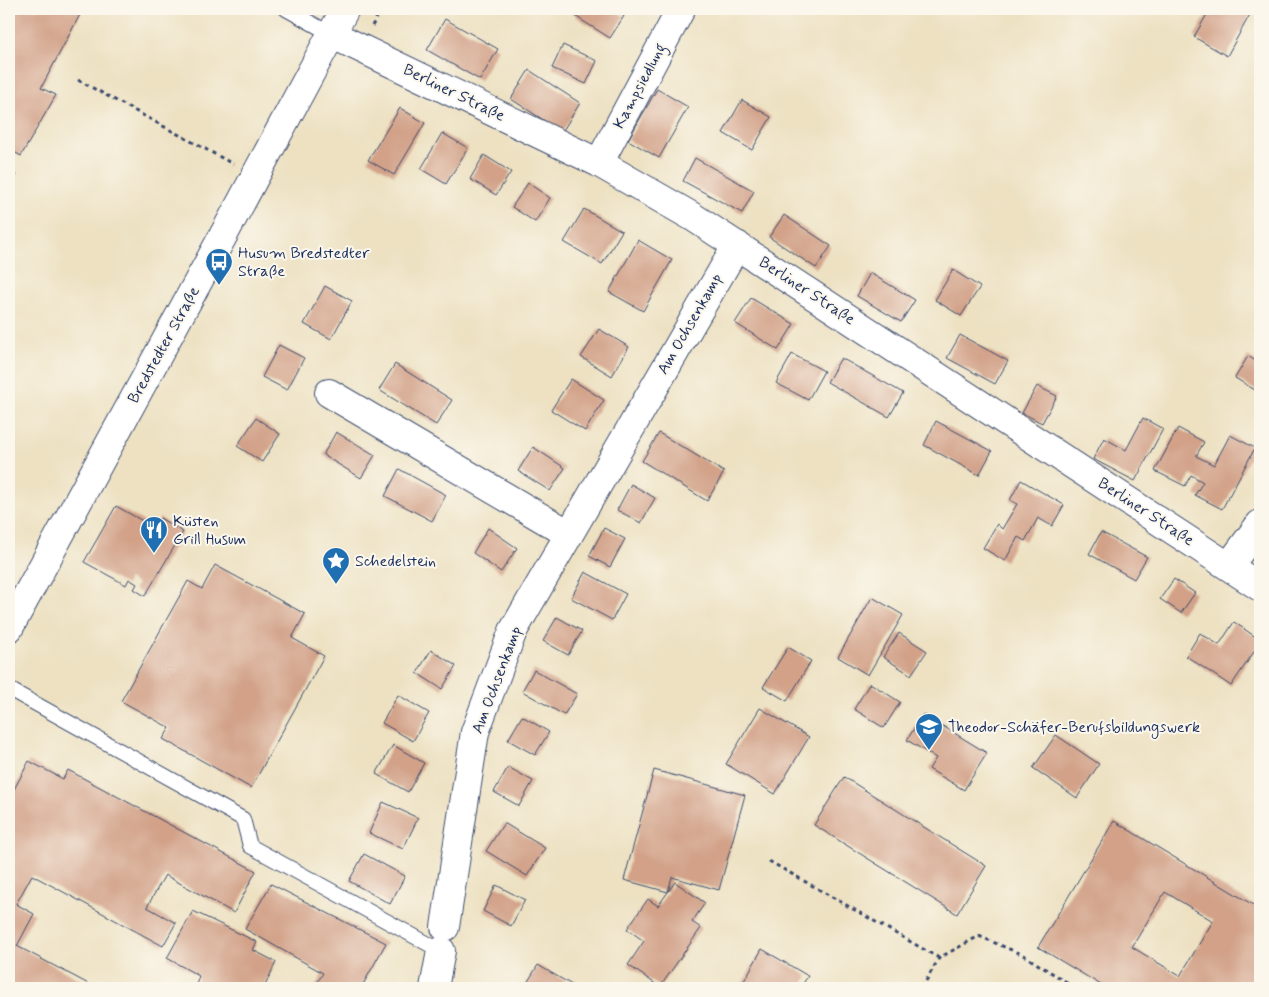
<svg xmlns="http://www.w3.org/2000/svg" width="1269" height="997" font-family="Mynerve,sans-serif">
	<rect width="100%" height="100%" fill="#fbf7ec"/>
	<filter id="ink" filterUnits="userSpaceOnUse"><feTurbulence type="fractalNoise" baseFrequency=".02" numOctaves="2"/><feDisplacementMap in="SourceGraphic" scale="10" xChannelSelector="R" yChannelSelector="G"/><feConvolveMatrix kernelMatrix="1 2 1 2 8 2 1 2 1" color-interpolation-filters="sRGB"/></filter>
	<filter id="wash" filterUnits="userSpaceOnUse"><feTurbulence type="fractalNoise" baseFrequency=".0096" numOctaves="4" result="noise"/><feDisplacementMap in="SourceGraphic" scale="20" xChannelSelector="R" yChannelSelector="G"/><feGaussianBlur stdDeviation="1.12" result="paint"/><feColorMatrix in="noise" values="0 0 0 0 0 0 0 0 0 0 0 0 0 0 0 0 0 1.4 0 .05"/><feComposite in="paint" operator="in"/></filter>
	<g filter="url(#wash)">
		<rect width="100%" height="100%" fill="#ede1c2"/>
		<g id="blocks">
			<path fill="#d2a188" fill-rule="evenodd" d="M9,9H83L41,88L56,95L21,156L9,149Z
				M579,9H613L624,16L610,38L575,16Z
				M1210,9H1253L1227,56L1194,37Z
				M445,19L498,49L480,80L427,50Z
				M563,45L597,61L586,84L552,68Z
				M529,70L580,103L562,132L511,99Z
				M657,89L688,107L659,158L628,140Z
				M742,100L771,117L752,150L723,133Z
				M400,108L425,123L394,175L368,160Z
				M442,133L468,148L446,184L421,169Z
				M484,155L511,172L496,195L470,179Z
				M695,158L754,191L742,213L683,181Z
				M528,183L550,198L535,222L512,207Z
				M584,209L622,231L602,264L564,242Z
				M784,215L831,246L816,268L769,237Z
				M638,240L672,260L643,311L609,292Z
				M953,270L980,287L961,316L935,300Z
				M870,273L915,300L901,322L857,296Z
				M325,286L352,301L331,339L304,324Z
				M751,298L794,324L778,350L735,323Z
				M599,329L629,347L612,376L581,357Z
				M960,335L1008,361L995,384L947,358Z
				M279,345L304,358L287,390L262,377Z
				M792,354L824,371L808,400L776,383Z
				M1248,356L1260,364V393L1235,378Z
				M841,358L903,393L889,417L827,382Z
				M395,364L452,400L436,425L379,390Z
				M571,379L604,400L585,431L551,410Z
				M1037,386L1057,396L1042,423L1022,413Z
				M256,418L280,434L262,462L237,446Z
				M1143,418L1163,429L1135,481L1093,459L1104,438L1126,450Z
				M936,421L992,451L979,475L924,445Z
				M1178,428L1204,442L1196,456L1214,465L1230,435L1255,448L1222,509L1195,495L1203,482L1191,475L1185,486L1155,471Z
				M336,432L375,455L361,478L323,455Z
				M659,433L724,472L707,501L642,461Z
				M533,447L565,468L550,491L518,471Z
				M399,469L446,495L432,521L385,496Z
				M1021,480L1064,505L1052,526L1038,518L1025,541L1018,537L1005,561L983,548L997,524L1002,529L1017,504L1010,500Z
				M631,484L655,498L641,523L617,510Z
				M116,506L155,528L160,518L183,532L145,596L134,589L137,584L129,579L126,585L84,562Z
				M488,528L517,548L501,572L473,553Z
				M604,528L625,539L610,567L589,556Z
				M1101,532L1147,557L1134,579L1089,554Z
				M215,565L305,614L292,638L324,656L251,788L163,739L170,728L121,701L188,581L202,589Z
				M585,572L626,594L612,620L571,598Z
				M1174,579L1195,593L1181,613L1160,599Z
				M872,597L903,615L868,675L838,657Z
				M557,617L582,631L568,655L543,641Z
				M1234,622L1260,640V643L1231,686L1186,656L1200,633L1219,645Z
				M899,633L927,651L911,675L883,657Z
				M788,647L811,661L787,701L763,687Z
				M431,650L456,666L442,689L417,673Z
				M534,670L577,694L564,715L522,691Z
				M870,683L900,702L884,728L854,709Z
				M398,695L429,713L413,741L382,723Z
				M760,708L809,737L775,794L726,764Z
				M923,714L987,753L964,790L929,769L936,758L907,740Z
				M522,716L549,732L535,755L508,740Z
				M1056,735L1099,764L1077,798L1033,768Z
				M393,745L424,763L408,792L376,774Z
				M29,761L63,779L68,770L256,871L234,913L165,875L147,907L176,923L163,946L32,875L16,904L34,914L17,946L96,988H9V799Z
				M508,767L533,781L519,806L494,792Z
				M654,770L745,795L719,890L672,877L668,892L624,880Z
				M844,777L986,866L957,914L814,825Z
				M383,802L418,818L403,849L369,833Z
				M1114,821L1260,909V988H1106L1038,947ZM1165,892L1213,921L1180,976L1132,947Z
				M504,823L545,848L527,876L486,851Z
				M364,854L405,876L390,904L349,881Z
				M675,882L705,903L692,922L701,928L660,987L628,965L644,941L627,929L648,899L658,906Z
				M271,884L386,943L361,988H314L323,973L245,929Z
				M496,885L525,900L511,926L483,911Z
				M193,911L257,942L253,950L276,962L264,988H202L196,985L199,976L167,958Z
				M762,949L808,976L800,988H740Z
				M538,965L577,988H524Z"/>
		</g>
	</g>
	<g filter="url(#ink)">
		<use href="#blocks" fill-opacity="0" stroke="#3a4a6d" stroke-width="1"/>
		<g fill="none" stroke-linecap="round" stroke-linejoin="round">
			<defs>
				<path id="lane" d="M286,9L331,34
					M9,689L243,819L250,846L441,951"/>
				<path id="street" d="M331,34L599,163L693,217L1260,587
					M599,163L681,9
					M329,393L569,534
					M1229,566L1260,524
					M445,927L475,732L513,631L737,245
					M434,988L441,951"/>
				<path id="secondary" d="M9,628L223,236L345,9"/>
			</defs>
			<use href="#lane" stroke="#3a4a6d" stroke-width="16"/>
			<use href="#street" stroke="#3a4a6d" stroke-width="30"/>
			<use href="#secondary" stroke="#3a4a6d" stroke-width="30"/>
			<path stroke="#3a4a6d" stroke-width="3" stroke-dasharray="4 4" stroke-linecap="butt" d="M372,26L381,9
				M78,80L233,164
				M11,199L9,184L15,174
				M769,861L939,958
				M922,988L939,958L979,936L1023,955L1076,988"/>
			<use href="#lane" stroke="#fff" stroke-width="14"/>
			<use href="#street" stroke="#fff" stroke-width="28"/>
			<use href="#secondary" stroke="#fff" stroke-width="28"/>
		</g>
	</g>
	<defs>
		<symbol id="bus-pin" viewBox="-11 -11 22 30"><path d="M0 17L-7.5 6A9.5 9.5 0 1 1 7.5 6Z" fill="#1f6fb2" stroke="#fbf7ec"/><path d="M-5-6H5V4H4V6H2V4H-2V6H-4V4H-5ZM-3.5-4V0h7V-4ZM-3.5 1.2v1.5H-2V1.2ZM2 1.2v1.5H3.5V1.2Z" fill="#fff"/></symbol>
		<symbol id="restaurant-pin" viewBox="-11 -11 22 30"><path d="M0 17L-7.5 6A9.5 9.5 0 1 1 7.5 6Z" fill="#1f6fb2" stroke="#fbf7ec"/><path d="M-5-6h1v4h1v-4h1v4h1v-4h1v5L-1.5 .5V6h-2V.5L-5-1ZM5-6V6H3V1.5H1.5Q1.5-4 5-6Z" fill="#fff"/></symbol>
		<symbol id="sight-pin" viewBox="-11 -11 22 30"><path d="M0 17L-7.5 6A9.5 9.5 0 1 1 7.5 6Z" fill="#1f6fb2" stroke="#fbf7ec"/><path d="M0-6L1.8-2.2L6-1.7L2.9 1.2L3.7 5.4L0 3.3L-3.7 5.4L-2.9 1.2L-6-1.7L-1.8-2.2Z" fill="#fff"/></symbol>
		<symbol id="school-pin" viewBox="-11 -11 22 30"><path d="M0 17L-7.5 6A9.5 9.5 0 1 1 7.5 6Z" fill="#1f6fb2" stroke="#fbf7ec"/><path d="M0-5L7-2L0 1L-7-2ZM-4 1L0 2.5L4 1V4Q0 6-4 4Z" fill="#fff"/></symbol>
	</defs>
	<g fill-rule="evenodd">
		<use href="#bus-pin" x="203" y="246" width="32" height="43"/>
		<use href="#restaurant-pin" x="138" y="514" width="32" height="43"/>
		<use href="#sight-pin" x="320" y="545" width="32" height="43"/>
		<use href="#school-pin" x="913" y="711" width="32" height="43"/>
	</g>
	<g text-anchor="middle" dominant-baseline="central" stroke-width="4" stroke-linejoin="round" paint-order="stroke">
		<g font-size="16" fill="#1b2f5e" stroke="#fbf7ec">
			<text transform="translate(640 86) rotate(-62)">Kampsiedlung</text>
			<text transform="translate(454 93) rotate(26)">Berliner Straße</text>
			<text transform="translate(807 291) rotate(33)">Berliner Straße</text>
			<text transform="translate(690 324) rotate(-60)">Am Ochsenkamp</text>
			<text transform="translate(164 345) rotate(-61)">Bredstedter Straße</text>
			<text transform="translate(1146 512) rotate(33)">Berliner Straße</text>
			<text transform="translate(497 680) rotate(-69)">Am Ochsenkamp</text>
		</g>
		<g font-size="16" fill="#1b2f5e" stroke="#fbf7ec" text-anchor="start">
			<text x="238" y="253">Husum Bredstedter<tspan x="238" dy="18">Straße</tspan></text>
			<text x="173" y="521">Küsten<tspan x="173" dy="18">Grill Husum</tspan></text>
			<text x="355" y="561">Schedelstein</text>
			<text x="948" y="727">Theodor-Schäfer-Berufsbildungswerk</text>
		</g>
	</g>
	<rect width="1269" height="997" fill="none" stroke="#fbf7ec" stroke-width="30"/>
</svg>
